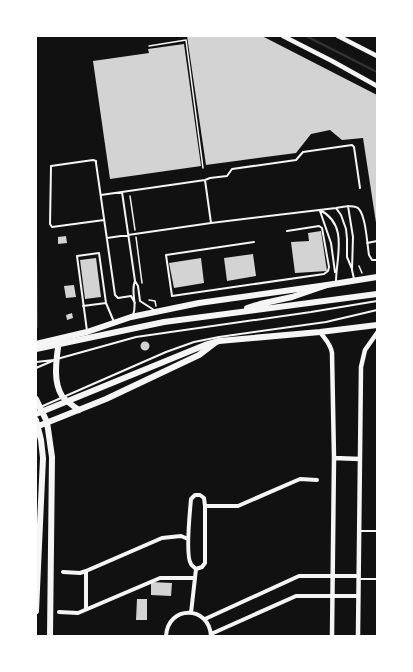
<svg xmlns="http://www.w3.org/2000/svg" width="413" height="672" font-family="Lato,sans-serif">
	<rect width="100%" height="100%" fill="#111"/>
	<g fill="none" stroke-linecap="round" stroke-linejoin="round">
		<path stroke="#333" stroke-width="2.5" d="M306,36L377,72
			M36,257L37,327"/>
	</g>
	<path fill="#d3d3d3" d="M187,36H262L377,95V229L363,138L342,140L330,130L311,134L296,153L206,165Z
		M184,44L201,166L110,179L93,61L149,53L148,49Z
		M321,231L327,271L295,273L291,242L309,241L308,233Z
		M66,236L67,243L58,244V237Z
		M253,254L256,276L227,281L224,258Z
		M96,258L101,297L85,299L80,260Z
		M201,258L204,283L174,288L169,263Z
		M74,285L76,297L66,298L64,286Z
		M72,313L73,318L67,320L66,315Z
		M140.5 346a4.5 4.5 0 1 1 9 0a4.5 4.5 0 1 1-9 0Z
		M151,582L172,583L171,596L151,595Z
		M137,599H147V620H136Z"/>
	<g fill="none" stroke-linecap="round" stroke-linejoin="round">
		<path stroke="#f5f5f5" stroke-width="1.5" d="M149,46L186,40L203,168
			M130,196L135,230
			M136,237L142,283
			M359,266L362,273
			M149,300L155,301L156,306"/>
		<path stroke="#f5f5f5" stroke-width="2" d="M205,180L211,223
			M122,192L135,281L138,286L140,301L154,310
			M101,195L205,180L210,178L227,176L232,169L296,160L303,152L352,145L354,147L360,188
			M348,206L353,237L352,270L354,279
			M336,208L341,215L346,229L347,239V257L352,269
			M320,210C349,225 336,257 336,282
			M320,211L331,243L335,272
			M104,220L52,227L50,224L51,166L93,160L96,161V163C102,207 109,251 115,295L118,298L131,296L135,303
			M107,238L211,223L336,208C342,207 350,205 356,207C366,210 367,245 369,255L372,260H377
			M254,242L166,255L172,296L324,274L328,271L329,267L322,228L319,226L287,231
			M367,243L377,241
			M83,306L106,303
			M133,315C138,303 130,292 135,281
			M87,331L77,256L99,253L106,303L114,322
			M36,362L54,360
			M36,368L57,359L136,337L311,312L377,301
			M36,409L166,352L194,342L219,337L326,322L377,310
			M360,531H377
			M358,579H377"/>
		<path stroke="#f5f5f5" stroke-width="4" d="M195,495H200L204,498L205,506V563L202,567L196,569C195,568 191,565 191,564C185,556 190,511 191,499Z
			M205,506H238L300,479L317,480
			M86,571V609
			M63,572L80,573L86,571L162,538L181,536L188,539
			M59,612L78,613L160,578H194
			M191,613L196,569
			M205,619L299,576H358
			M211,634L296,596H358
			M166,636C168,605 209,605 211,636"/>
		<path stroke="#f5f5f5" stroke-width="4.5" d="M283,36L332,61L377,86
			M338,36L377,56
			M320,332C325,339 331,344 332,353L334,458L332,636
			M334,458L360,459
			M358,636L361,367L365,350L377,333"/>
		<path stroke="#f5f5f5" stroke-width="6" d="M59,340C57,357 52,380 62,396C66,401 73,406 79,410
			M36,344L87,332L131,317L199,303L327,285L377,277
			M36,399L47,422L52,457L50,636
			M36,420L41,440L43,458L36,611
			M36,427L106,399L199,355L216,342"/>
		<path stroke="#f5f5f5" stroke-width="6" d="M247,308L260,304L292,297L327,285
			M36,349L164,322L377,294
			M36,414L205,345L219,341L320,332L377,325"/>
	</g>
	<rect width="413" height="672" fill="none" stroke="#ffffff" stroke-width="74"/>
</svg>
